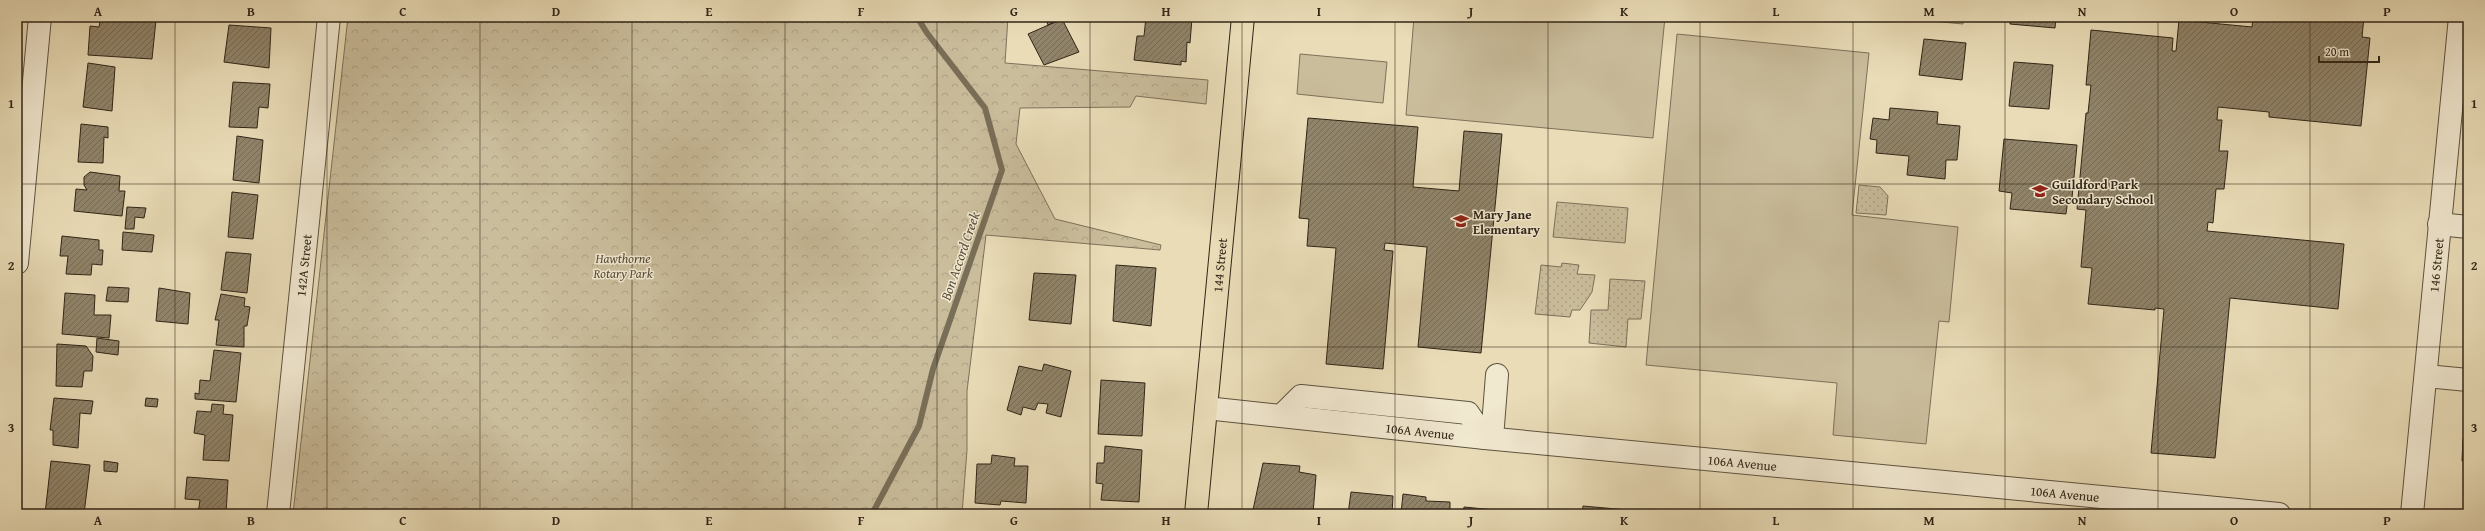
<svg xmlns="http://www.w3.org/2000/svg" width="2485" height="531" font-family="'Gentium Book Plus',serif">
	<defs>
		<pattern id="green-dots" width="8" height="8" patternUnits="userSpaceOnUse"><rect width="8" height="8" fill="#cabd9c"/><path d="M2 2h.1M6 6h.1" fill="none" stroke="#aea286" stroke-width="1.8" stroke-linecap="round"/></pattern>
		<pattern id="forest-crowns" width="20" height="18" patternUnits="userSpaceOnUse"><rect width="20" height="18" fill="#cabd9c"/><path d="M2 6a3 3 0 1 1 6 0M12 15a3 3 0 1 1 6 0" fill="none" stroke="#aea286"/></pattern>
		<pattern id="building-hatch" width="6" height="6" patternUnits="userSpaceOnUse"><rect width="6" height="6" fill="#90846a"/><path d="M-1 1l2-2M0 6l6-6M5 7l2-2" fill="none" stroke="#766c56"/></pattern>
	</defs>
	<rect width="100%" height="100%" fill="#e9dcb7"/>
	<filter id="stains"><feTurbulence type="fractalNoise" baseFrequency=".005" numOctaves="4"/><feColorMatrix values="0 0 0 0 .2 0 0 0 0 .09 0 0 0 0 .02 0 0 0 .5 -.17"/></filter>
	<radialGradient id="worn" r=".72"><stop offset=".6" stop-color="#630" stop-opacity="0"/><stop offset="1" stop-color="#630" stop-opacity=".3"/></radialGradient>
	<path fill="url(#green-dots)" stroke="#7d715a" d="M1859,185L1880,187L1888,196L1886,215L1856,213Z
		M1557,202L1628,208L1625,243L1553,237Z
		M1562,263L1579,265L1577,274L1595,275L1592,292L1580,310H1572L1570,317L1535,314L1541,265L1561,267Z
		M1610,279L1645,281L1641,319H1628L1626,347L1589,343L1591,310H1608Z"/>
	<path fill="url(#forest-crowns)" stroke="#7d715a" d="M348,17H1008L1005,63L1208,80L1206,104L1136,96L1130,107L1020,108L1016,144L1055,219L1161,245L1160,250L986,235L967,391V450L962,514H293Z"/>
	<path fill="#cabd9c" stroke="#7d715a" d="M1414,17H1665L1653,138L1406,115Z
		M1888,17H1963V24Z
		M1677,34L1869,53L1852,215L1958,227L1949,322L1939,321L1926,444L1833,435L1837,383L1646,365Z
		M1300,54L1387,62L1383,103L1297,94Z"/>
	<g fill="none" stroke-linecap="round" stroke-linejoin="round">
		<path stroke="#796e57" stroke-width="6" d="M872,514L919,426L933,369L1002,170L985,108L927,33L917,17"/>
	</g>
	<path fill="url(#building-hatch)" stroke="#302517" d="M101,17L156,20L152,59L88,55L90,26L99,27Z
		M1045,17H1067L1048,25Z
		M1146,17L1192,18L1190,43L1187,42L1186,62L1181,61V65L1134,60L1137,36H1144Z
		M2010,17H2056L2055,28L2010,24Z
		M2253,17H2364L2362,37L2370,38L2361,126L2269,117V112L2218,107L2217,120H2222L2219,151H2228L2224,189H2216L2213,223L2208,222L2207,231L2344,244L2338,309L2230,298L2215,458L2151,453L2164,309L2155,308V310L2088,304L2092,268L2081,267L2086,210L2077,209L2086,113H2088L2091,85H2086L2091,30L2173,38L2172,51H2176L2179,20L2252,27Z
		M1062,19L1079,52L1044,65L1028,34Z
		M229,25L271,28L269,68L224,62Z
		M1924,39L1966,43L1962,80L1919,75Z
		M2014,62L2053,65L2049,109L2009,106Z
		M88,63L115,67L112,111L83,107Z
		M233,82L270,84L268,108L259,107L257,128L229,127Z
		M1890,108L1938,112L1937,124L1960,126L1957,160H1946L1945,179L1907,175L1909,156L1876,153L1877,140L1870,139L1873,118L1889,120Z
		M1308,118L1418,127L1413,187L1459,191L1464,131L1502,134L1481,353L1418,347L1427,247L1385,243L1384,250L1393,251L1383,369L1326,364L1336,248L1307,246L1309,219L1299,218Z
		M81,124L108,127V138L104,137L103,163L78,162Z
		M237,136L263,140L259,183L233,180Z
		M2004,139L2077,145L2072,198H2068L2066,214L2010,209L2012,193L1999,191Z
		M90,172L120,176L119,191H125L122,216L74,211L76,189L87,190L84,185V177Z
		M232,192L258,195L253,239L228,237Z
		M127,207L146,208L144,218L135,217L134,229H125Z
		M123,232L154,235L152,252L122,250Z
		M62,236L99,240V250H103L102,265L92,264L91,275L66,274L68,256H60Z
		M226,252L251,254L247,293L221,290Z
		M1116,265L1156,268L1151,326L1113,321Z
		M1034,273L1076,275L1071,324L1029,320Z
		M108,287L129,288L128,302L106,301Z
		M159,288L190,293L188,324L156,321Z
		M65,293L95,295L94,315H111L109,338L62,334Z
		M221,294L245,298L244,306L250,307L247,326H244V347L216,345L219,320H215Z
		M97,338L119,341L118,355L96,352Z
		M57,344L86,346L93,356L92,371H84L82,387L56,386Z
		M214,350L241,353L236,402L195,399V393L199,394L200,380L210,381Z
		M1044,364L1071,371L1061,417L1046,413L1048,404L1038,403L1035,410L1023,407L1021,415L1007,410L1019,366L1042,371Z
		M1101,380L1145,383L1142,436L1098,434Z
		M54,398L93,401L91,414L80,413L78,448L53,445V430H50Z
		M146,398L158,399L157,407L145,406Z
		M212,404L224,405L223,414L233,415L229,461L203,460L205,435L194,433L197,411L211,412Z
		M2463,438H2468V484H2465L2467,461H2462Z
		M1105,446L1142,450L1139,502L1101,500L1103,484L1096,483L1097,463H1104Z
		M992,455L1015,458L1014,466H1028L1026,503L1001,501L1000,505L975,503L977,464H991Z
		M51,461L90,465L84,514H45Z
		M104,461L118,463L117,472L104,471Z
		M1263,463L1300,466L1299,472L1316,475L1313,514L1253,510Z
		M187,477L228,480L226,514H198L200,500L185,499Z
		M1351,492L1393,496L1392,514H1348Z
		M1403,494L1426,497V501L1450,502V514H1401Z
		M1583,506L1628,510V514H1582Z
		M1464,507L1505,511L1504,514H1463Z"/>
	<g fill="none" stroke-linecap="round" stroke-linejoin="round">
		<defs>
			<g id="minor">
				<path d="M2439,224L2468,227"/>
				<path d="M17,263L40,17"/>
				<path d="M2426,376L2468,380"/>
				<path id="s1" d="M1206,408L1485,438L2279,514"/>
				<path d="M1282,415L1301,396L1468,413L1485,438"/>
				<path d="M1492,438L1497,375"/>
				<path id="s2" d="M278,514L329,17"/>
				<path id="s3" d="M2412,514L2460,17"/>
			</g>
			<g id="major">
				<path id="s4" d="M1196,514L1243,17"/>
			</g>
		</defs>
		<use href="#minor" stroke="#5e533f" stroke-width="24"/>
		<use href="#major" stroke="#302517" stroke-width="24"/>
		<use href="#minor" stroke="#f1e8d0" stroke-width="22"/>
		<use href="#major" stroke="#e9dcb7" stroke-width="22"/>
	</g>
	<path fill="none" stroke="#302517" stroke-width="1" stroke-opacity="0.55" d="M175,17V514M327,17V514M480,17V514M632,17V514M785,17V514M937,17V514M1090,17V514M1242,17V514M1395,17V514M1548,17V514M1700,17V514M1853,17V514M2005,17V514M2158,17V514M2310,17V514M17,184H2468M17,347H2468"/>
	<defs>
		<symbol id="school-bare" viewBox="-9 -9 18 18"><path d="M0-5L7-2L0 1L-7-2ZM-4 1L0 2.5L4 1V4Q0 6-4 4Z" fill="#8f2418" stroke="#f1e8d0" stroke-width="2.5" paint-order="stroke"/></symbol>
	</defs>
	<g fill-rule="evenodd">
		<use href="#school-bare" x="2029" y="180" width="22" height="22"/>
		<use href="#school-bare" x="1450" y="210" width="22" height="22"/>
	</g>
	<g text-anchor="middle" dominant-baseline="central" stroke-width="3" stroke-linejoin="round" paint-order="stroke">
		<g font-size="13" font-weight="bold" fill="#302517" stroke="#f1e8d0" text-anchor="start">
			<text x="2052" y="184">Guildford Park<tspan x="2052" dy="15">Secondary School</tspan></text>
			<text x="1473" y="214">Mary Jane<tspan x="1473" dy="15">Elementary</tspan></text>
		</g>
		<g font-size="13" font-style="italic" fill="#564b38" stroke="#f1e8d0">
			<text x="623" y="258">Hawthorne<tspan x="623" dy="15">Rotary Park</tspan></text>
		</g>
		<g font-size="13" fill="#302517" stroke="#f1e8d0">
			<text stroke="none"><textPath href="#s2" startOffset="250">142A Street</textPath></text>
			<text stroke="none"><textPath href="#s4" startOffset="250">144 Street</textPath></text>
			<text stroke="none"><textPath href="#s3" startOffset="250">146 Street</textPath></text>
			<text stroke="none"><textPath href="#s1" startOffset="215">106A Avenue</textPath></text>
			<text stroke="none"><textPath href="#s1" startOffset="539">106A Avenue</textPath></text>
			<text stroke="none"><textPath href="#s1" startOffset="863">106A Avenue</textPath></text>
		</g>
		<g font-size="14" font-style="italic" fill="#5b4f3c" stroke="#f1e8d0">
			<text transform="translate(960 256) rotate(-71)">Bon Accord Creek</text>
		</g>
	</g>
	<rect width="2485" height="531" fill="none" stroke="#e9dcb7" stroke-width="44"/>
	<path d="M2319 56v6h60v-6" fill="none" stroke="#302517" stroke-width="2"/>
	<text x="2325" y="56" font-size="12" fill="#302517" stroke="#f1e8d0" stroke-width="3" paint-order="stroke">20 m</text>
	<rect x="22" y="22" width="2441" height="487" fill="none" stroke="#302517" stroke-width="1.5"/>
	<g font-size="13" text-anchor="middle" font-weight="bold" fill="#302517">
		<text x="98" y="16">A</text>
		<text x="251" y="16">B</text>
		<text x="403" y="16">C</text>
		<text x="556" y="16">D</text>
		<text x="709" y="16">E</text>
		<text x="861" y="16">F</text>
		<text x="1014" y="16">G</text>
		<text x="1166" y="16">H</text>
		<text x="1319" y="16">I</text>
		<text x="1471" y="16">J</text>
		<text x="1624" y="16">K</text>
		<text x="1776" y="16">L</text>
		<text x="1929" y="16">M</text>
		<text x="2082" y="16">N</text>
		<text x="2234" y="16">O</text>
		<text x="2387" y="16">P</text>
		<text x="11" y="108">1</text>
		<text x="2474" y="108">1</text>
		<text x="11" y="270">2</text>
		<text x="2474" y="270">2</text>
		<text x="11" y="432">3</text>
		<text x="2474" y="432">3</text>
		<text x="98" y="525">A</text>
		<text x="251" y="525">B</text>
		<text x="403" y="525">C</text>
		<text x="556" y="525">D</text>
		<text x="709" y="525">E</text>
		<text x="861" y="525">F</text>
		<text x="1014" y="525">G</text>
		<text x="1166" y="525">H</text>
		<text x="1319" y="525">I</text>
		<text x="1471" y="525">J</text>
		<text x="1624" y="525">K</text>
		<text x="1776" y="525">L</text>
		<text x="1929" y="525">M</text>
		<text x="2082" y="525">N</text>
		<text x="2234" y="525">O</text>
		<text x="2387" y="525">P</text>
	</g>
	<rect width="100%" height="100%" filter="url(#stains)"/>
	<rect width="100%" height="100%" fill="url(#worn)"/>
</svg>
